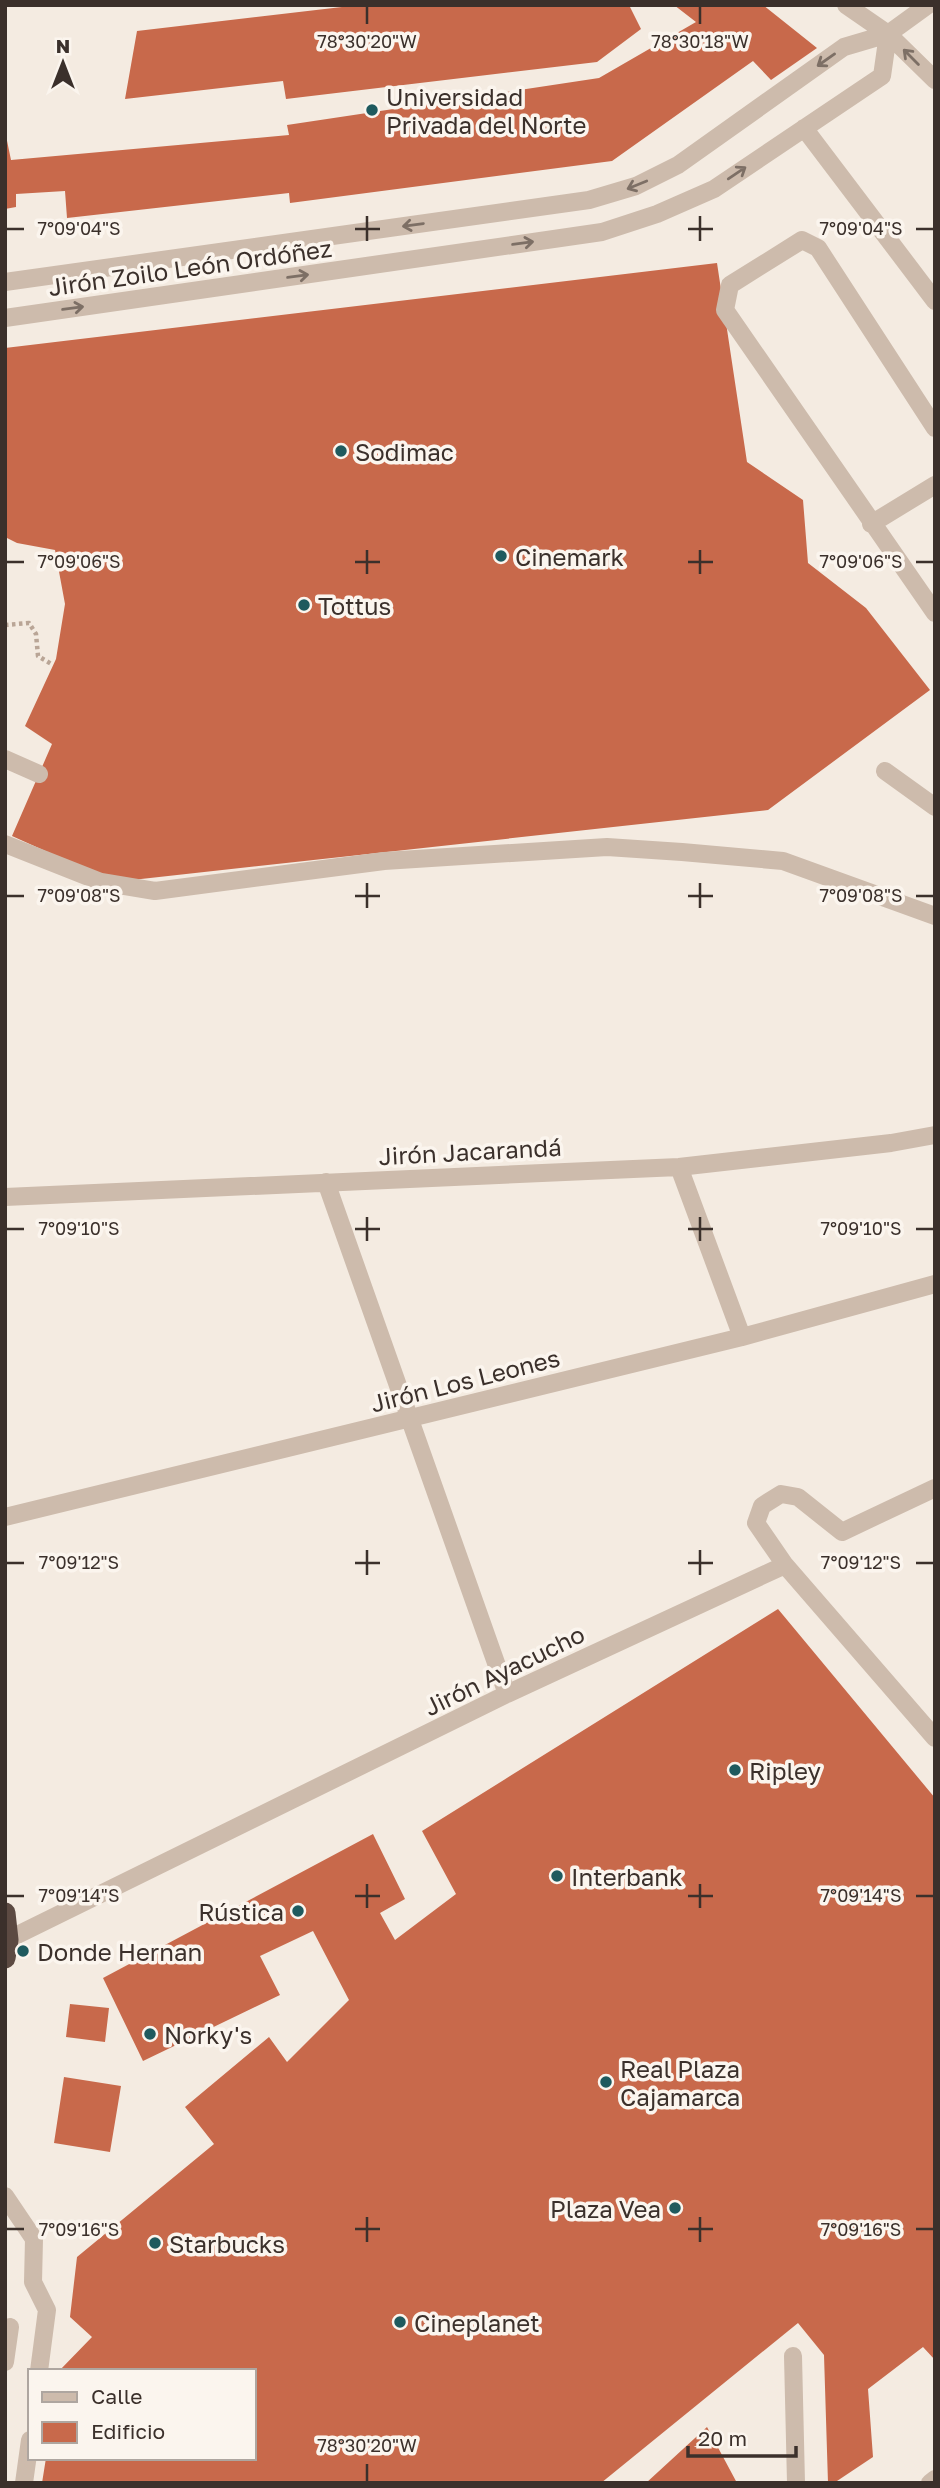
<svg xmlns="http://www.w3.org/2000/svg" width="940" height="2488" font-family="'Golos Text',sans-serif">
	<rect width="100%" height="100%" fill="#f4ebe1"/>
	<path fill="#c8694b" d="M359,5H629L641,29L597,62L286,99L283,81L125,99L137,31Z
		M674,5H763L817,48L771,80L753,61L612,161L290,203L289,193L67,218L65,191L16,194V207L5,209V131L11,160L289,135L287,125L599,78L696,22Z
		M717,263L747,462L803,500L808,563L866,608L930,690L768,810L114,882L12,836L52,744L25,726L56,659L65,604L55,550L17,543L5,537V348Z
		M778,1609L935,1798V2360L923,2347L868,2389L873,2457L834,2483H828L824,2355L798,2323L601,2483H42L46,2458H254V2371H59L92,2337L70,2317L77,2257L214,2144L185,2107L269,2037L287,2062L349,2000L313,1931L260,1956L280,1995L143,2061L103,1978L373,1834L405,1899L380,1913L395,1940L456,1894L422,1831Z
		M70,2004L109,2008L105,2042L66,2037Z
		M64,2077L121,2086L110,2152L54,2143Z
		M707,2427L737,2483H646Z"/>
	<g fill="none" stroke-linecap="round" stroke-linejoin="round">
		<path stroke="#b9a596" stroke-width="4.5" stroke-dasharray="3.5 3.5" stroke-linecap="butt" d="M5,625L29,623L36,634L38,656L53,665"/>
		<path stroke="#cdbbac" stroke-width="18" d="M846,5L888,34L935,80
			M804,128L935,301
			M5,282L589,200L636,186L678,165L844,47L888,34L928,5
			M5,318L602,232L657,214L714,189L882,76L888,34
			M935,428L818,248L802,240L730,285L725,310L935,613
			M871,524L935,485
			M5,759L39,774
			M885,771L935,807
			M5,844L101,882L155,891L384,861L607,847L682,852L783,861L935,916
			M679,1167L742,1337
			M326,1182L507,1694
			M5,1197L679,1167L891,1143L935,1135
			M5,1517L742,1337L935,1284
			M785,1565L935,1738
			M5,1941L507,1694L785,1565L756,1523L762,1506L781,1494L798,1497L842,1532L935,1488
			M5,2196L34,2239L33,2282L47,2310L39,2371
			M793,2356L796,2483
			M5,2362L10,2327
			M24,2483L30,2440
			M930,2483L935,2479"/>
		<path stroke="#5c4a42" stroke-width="21" d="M5,1913L8,1940L5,1958"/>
	</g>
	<defs><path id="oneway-shaft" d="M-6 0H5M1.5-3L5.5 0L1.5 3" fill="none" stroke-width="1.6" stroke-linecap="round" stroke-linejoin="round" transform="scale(1.75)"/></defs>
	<g stroke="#7d6f65">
		<use href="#oneway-shaft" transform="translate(911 57) rotate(-135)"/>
		<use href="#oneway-shaft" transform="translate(826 60) rotate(145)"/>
		<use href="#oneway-shaft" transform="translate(737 173) rotate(-34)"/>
		<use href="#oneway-shaft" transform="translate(637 185) rotate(158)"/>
		<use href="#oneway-shaft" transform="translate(413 225) rotate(172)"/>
		<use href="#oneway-shaft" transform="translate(523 243) rotate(-8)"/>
		<use href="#oneway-shaft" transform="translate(298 276) rotate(-8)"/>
		<use href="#oneway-shaft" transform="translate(73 308) rotate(-8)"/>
	</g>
	<path fill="none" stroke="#3b302b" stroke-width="2.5" d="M367,7V24M700,7V24M367,216V241M700,216V241M7,229H24M355,229H380M688,229H713M916,229H933M367,550V574M700,550V574M7,562H24M355,562H380M688,562H713M916,562H933M367,883V908M700,883V908M7,896H24M355,896H380M688,896H713M916,896H933M367,1217V1241M700,1217V1241M7,1229H24M355,1229H380M688,1229H713M916,1229H933M367,1550V1575M700,1550V1575M7,1563H24M355,1563H380M688,1563H713M916,1563H933M367,1884V1908M700,1884V1908M7,1896H24M355,1896H380M688,1896H713M916,1896H933M367,2217V2242M700,2217V2242M7,2229H24M355,2229H380M688,2229H713M916,2229H933M367,2464V2481"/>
	<g fill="#1f5a5e" stroke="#fbf5ee" stroke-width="2.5">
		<circle cx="372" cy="110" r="7"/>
		<circle cx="341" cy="451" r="7"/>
		<circle cx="501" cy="556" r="7"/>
		<circle cx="304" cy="605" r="7"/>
		<circle cx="735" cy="1770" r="7"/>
		<circle cx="557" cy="1876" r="7"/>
		<circle cx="298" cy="1911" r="7"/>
		<circle cx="23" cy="1951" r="7"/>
		<circle cx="150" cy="2034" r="7"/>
		<circle cx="606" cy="2082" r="7"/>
		<circle cx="675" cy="2208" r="7"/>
		<circle cx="155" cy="2243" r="7"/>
		<circle cx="400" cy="2322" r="7"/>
	</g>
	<g text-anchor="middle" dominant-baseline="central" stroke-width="7" stroke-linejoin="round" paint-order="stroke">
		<g font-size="24" fill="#3b302b" stroke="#fbf5ee" text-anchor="start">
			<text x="386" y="96">Universidad<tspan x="386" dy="28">Privada del Norte</tspan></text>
			<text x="355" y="451">Sodimac</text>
			<text x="515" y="556">Cinemark</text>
			<text x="318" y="605">Tottus</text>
			<text x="749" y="1770">Ripley</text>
			<text x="571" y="1876">Interbank</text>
			<text x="284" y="1911" text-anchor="end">Rústica</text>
			<text x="37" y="1951">Donde Hernan</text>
			<text x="164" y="2034">Norky's</text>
			<text x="620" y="2068">Real Plaza<tspan x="620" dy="28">Cajamarca</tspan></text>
			<text x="661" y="2208" text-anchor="end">Plaza Vea</text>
			<text x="169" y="2243">Starbucks</text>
			<text x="414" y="2322">Cineplanet</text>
		</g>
		<g font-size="24" fill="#3b302b" stroke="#fbf5ee">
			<text transform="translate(190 267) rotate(-8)">Jirón Zoilo León Ordóñez</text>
			<text transform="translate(470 1151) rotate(-3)">Jirón Jacarandá</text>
			<text transform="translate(465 1380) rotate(-14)">Jirón Los Leones</text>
			<text transform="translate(504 1670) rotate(-26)">Jirón Ayacucho</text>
		</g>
	</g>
	<g font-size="18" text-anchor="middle" fill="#3b302b" stroke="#fbf5ee" stroke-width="7" stroke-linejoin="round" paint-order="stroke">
		<text x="367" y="48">78°30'20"W</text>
		<text x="700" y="48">78°30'18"W</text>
		<text x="79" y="235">7°09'04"S</text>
		<text x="861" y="235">7°09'04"S</text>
		<text x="79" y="568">7°09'06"S</text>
		<text x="861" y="568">7°09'06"S</text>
		<text x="79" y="902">7°09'08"S</text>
		<text x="861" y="902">7°09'08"S</text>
		<text x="79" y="1235">7°09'10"S</text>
		<text x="861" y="1235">7°09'10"S</text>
		<text x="79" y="1569">7°09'12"S</text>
		<text x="861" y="1569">7°09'12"S</text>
		<text x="79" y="1902">7°09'14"S</text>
		<text x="861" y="1902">7°09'14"S</text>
		<text x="79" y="2236">7°09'16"S</text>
		<text x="861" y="2236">7°09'16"S</text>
		<text x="367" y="2452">78°30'20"W</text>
	</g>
	<rect width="940" height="2488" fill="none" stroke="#3b302b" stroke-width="14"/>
	<rect x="28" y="2369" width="228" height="91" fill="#fbf5ee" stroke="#aea6a0" stroke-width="2"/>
	<rect x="42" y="2392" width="35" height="10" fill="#cdbbac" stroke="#aea6a0" stroke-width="2"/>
	<text x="91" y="2404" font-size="21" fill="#3b302b">Calle</text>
	<rect x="42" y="2422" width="35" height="21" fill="#c8694b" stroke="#aea6a0" stroke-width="2"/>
	<text x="91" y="2439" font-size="21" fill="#3b302b">Edificio</text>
	<g transform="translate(63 63)" stroke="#fbf5ee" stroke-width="5" paint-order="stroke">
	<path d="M0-5L12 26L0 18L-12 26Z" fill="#3b302b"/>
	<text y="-10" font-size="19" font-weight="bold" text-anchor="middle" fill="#3b302b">N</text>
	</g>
	<path d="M688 2446v10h108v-10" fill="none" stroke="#3b302b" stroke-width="3.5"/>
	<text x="698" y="2446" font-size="21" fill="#3b302b" stroke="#fbf5ee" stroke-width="5" paint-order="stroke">20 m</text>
</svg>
